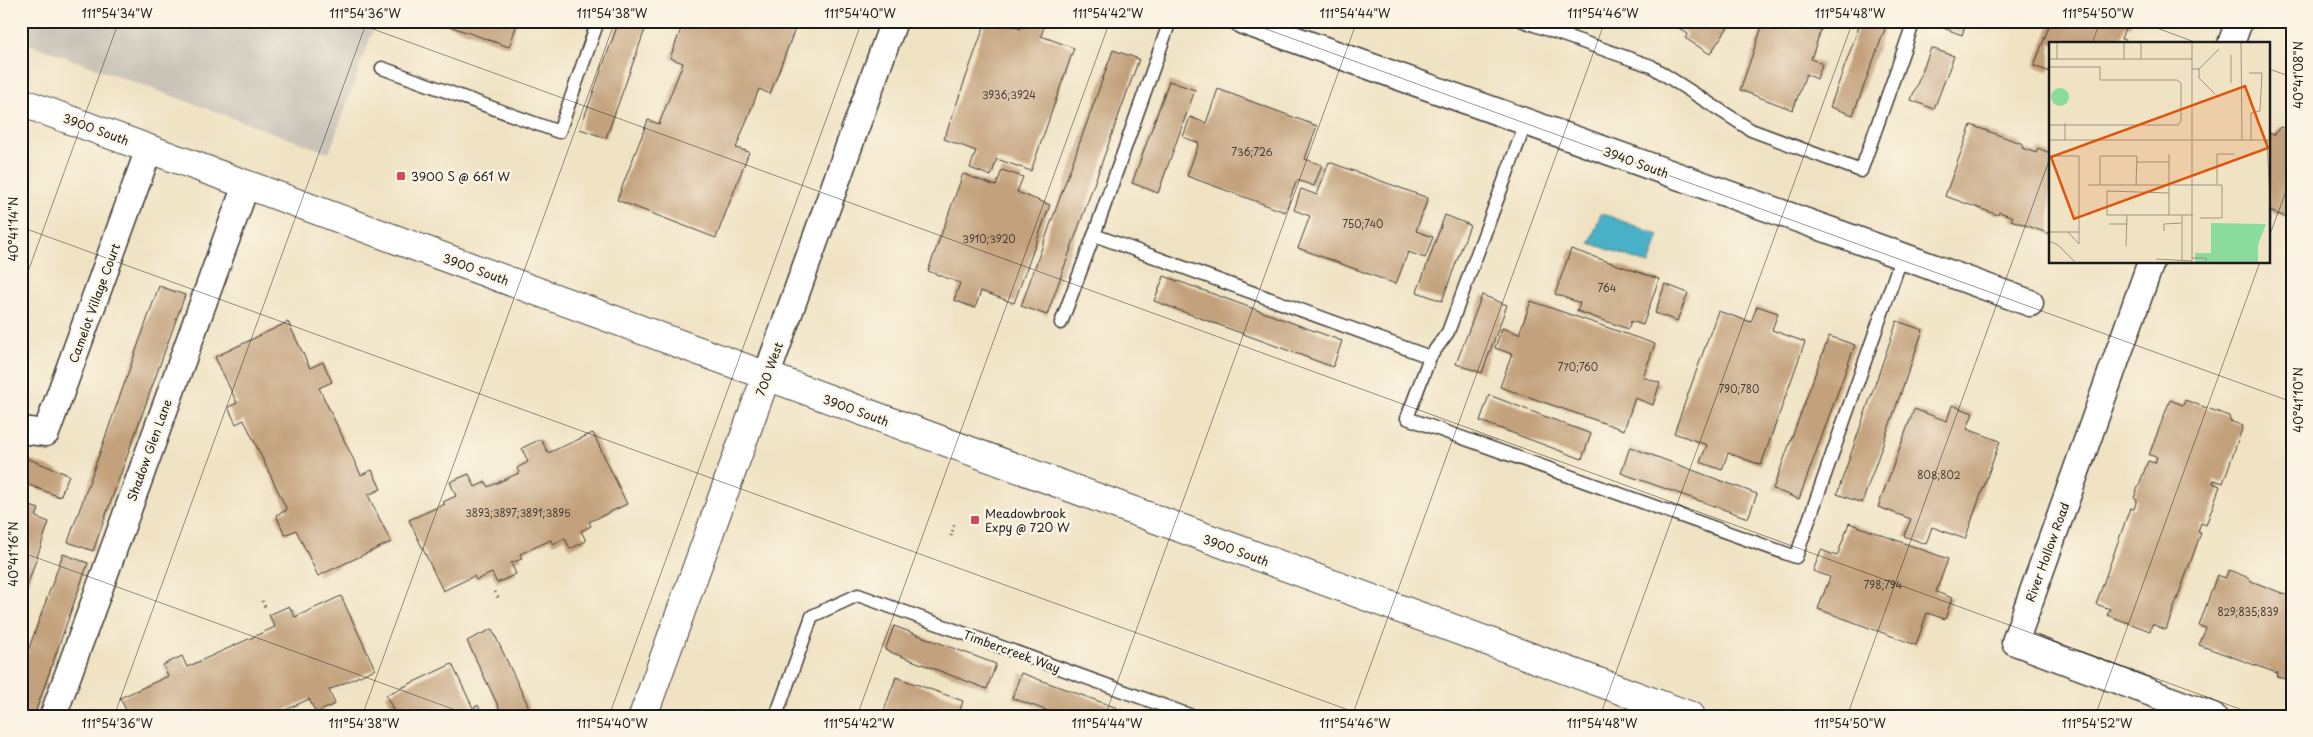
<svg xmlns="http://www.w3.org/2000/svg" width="2313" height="737" font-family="'Playpen Sans',sans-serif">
	<rect width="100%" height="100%" fill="#fcf5e5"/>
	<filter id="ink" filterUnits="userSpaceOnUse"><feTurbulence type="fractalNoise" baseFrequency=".02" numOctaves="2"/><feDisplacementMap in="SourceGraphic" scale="10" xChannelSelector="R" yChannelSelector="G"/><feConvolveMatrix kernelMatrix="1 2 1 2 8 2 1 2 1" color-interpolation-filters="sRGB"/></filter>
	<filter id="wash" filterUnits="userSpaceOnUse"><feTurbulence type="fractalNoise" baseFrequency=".0096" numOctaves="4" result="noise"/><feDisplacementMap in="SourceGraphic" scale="20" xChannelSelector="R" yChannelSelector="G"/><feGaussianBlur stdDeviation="1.12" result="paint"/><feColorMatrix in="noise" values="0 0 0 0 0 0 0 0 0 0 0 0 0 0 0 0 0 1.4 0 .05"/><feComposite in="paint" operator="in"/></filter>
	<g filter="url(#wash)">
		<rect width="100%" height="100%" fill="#f0e3c4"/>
		<path fill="#c9c3b8" d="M21,21H376L329,153L21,41Z"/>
		<path fill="#48b1c7" stroke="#326672" d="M1601,213L1659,235L1649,264L1590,243Z"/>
		<g id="blocks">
			<path fill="#c3a17c" d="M435,21H518L509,47Z
				M619,21H648L606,138L580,129Z
				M684,21H798L770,94L759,89L736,148L749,152L716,238L617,200L648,120L659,124L683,63L670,58Z
				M986,21H1000L1020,29L1023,21H1046L1041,36L1074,48L1031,171L997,159L991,176L970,168L976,151L944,139Z
				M1668,21H1732L1710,54L1685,38L1688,34Z
				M1764,21H1824L1811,59L1822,64L1817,79L1806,74L1793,110L1740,90Z
				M1861,21H1888L1853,115L1830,107Z
				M1940,21H1967L1962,35L1938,26Z
				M2051,21H2132L2130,27L2126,25L2121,39L2126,40L2125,44H2050V72L2034,66Z
				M1931,48L1954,56L1934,109L1911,100Z
				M1113,50L1139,59L1047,315L1021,306Z
				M1169,81L1195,90L1158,193L1132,183Z
				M1218,89L1317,126L1305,159L1322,165L1314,186L1297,180L1285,212L1187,176L1199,143L1183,137L1190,117L1206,123Z
				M1971,125L2023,144L2022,148L2036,153L2038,148L2050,153V234L2011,220L2013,217L1999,212L1998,215L1945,196Z
				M2280,127L2292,131V219L2269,211V133L2274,135Z
				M1329,162L1428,198L1416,231L1433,237L1425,258L1408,252L1396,284L1298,248L1310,216L1294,210L1301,189L1317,195Z
				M1002,170L1023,177L1017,192L1050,205L1014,303L981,291L975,308L954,300L960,283L928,271L963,174L996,186Z
				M1445,215L1470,225L1442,301L1417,292Z
				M1571,249L1659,279L1643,325L1631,321L1628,329L1577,311L1580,303L1555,294Z
				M1164,276L1342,341L1333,367L1154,301Z
				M1665,284L1688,293L1677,321L1655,313Z
				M159,286L185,295L93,551L68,542Z
				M1482,295L1507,305L1482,373L1456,364Z
				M1531,301L1655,344L1643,377L1660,383L1653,405L1635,398L1624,430L1500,387L1512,354L1495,348L1502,328L1519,334Z
				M1757,306L1778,313L1772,330L1805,342L1761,465L1728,453L1722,470L1700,462L1707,445L1674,433L1718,311L1751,322Z
				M1897,321L1923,330L1862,503L1837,494Z
				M288,322L310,368L323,362L332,382L319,388L361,475L372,470L381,489L368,495L391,542L318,576L296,530L285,535L276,515L287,510L244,420L236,424L228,407L237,403L215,357Z
				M1829,336L1855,345L1799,499L1773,489Z
				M1489,395L1591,434L1582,459L1480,421Z
				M2170,400L2183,405L2185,400L2229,416L2230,421L2243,426L2223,483L2214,480L2213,483L2220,486L2206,525L2201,523L2198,532L2201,533L2166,630L2152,624L2150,631L2107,615L2110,609L2096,604L2130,508L2134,509L2137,500L2134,498L2148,461L2155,463L2157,457L2149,455Z
				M1952,405L1973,413L1967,429L2000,441L1965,539L1932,527L1926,544L1904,536L1911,519L1878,507L1914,409L1947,421Z
				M593,433L627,504L589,522L591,526L581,531L586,541L570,549L565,538L553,544L551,540L520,554L522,559L511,563L516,574L497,583L492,573L476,580L474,576L443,591L409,520L445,504L443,502L456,496L450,482L469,474L475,487L486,482L488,487L519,473L517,468L528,462L522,448L541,439L548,453Z
				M1630,447L1757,494L1748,518L1621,473Z
				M21,456L69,475L60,497L21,482Z
				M21,495L30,498L27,505L39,509L36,517L49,522L22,601Z
				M1849,523L1948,559L1936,592L1952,598L1945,619L1927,613L1916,645L1818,609L1830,577L1813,571L1821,550L1837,556Z
				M63,554L88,563L34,716H21V670Z
				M2229,570L2249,578L2251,581L2292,597V678L2288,676L2287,680L2276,676L2277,673L2199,645L2206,628L2199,626L2217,575L2225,578Z
				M341,596L375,669L329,690L335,704L316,713L309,699L273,716H129L120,698L168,676L163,665L182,656L187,667L275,627L269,615L289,606L295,617Z
				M894,626L996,664L987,689L885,650Z
				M492,629L533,716H503L467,641Z
				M452,664L473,708L478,705L483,716H396L386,695Z
				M1021,673L1139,716H1062L1012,698Z
				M896,677L963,701L958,716H882Z"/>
		</g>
	</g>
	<g filter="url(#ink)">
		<use href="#blocks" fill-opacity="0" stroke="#3c3a35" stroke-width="1"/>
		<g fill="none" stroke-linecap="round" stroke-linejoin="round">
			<defs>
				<path id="service" d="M1523,21L1651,66L1751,130L1861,171L1914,21
					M382,68L559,132L598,21
					M1526,122L1448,332L1430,357L1407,418L1796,557L1902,256
					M1094,235L1430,357
					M1061,323L1094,235L1170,21
					M776,716L812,616L858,595L1192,716"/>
				<path id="minor" d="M1243,21L1902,256L2030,303
					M2231,44L2239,21
					M2151,262L2015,642L2213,716
					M766,377L894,21
					M21,430L46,433L149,149
					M53,716L246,185"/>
				<path id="tertiary" d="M643,716L766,377"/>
				<path id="secondary" d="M21,102C578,305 1133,513 1691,716"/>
			</defs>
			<use href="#service" stroke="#3c3a35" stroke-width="15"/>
			<use href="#minor" stroke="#3c3a35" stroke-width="29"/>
			<use href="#tertiary" stroke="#3c3a35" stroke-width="30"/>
			<use href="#secondary" stroke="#3c3a35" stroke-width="30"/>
			<path stroke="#3c3a35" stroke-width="3" stroke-dasharray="1 4" stroke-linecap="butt" d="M951,536L955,523
				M495,592L499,600
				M262,601L266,609"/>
			<use href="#service" stroke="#fff" stroke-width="12"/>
			<use href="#minor" stroke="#fff" stroke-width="26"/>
			<use href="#tertiary" stroke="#fff" stroke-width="28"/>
			<use href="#secondary" stroke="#fff" stroke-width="28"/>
		</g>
	</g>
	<path fill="none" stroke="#1c1c1c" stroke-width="1" stroke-opacity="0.45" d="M351,21L2259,716M1244,21L2292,402M2138,21L2200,44M2092,44L2100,21M2269,69L2292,77M21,227L1365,716M2269,237L2292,175M21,291L119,21M21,552L472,716M114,716L367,21M362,716L615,21M609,716L862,21M857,716L1110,21M1105,716L1357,21M1352,716L1605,21M1600,716L1853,21M1847,716L2050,158M2095,716L2260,262"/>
	<g fill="#d1495b" stroke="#fcf5e5" stroke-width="2">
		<rect x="396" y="171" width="10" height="10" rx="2.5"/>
		<rect x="970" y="515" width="10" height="10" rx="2.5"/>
	</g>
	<g text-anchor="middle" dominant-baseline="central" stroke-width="5" stroke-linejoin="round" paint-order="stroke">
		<g font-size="10" fill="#463d34">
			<text x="1009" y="94">3936;3924</text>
			<text x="1252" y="151">736;726</text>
			<text x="1363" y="223">750;740</text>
			<text x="989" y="238">3910;3920</text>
			<text x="1607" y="287">764</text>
			<text x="1578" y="366">770;760</text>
			<text x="1739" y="388">790;780</text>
			<text x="1939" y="474">808;802</text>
			<text x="518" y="512">3893;3897;3891;3895</text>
			<text x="1883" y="584">798;794</text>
			<text x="2248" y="611">829;835;839</text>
		</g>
		<g font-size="12" fill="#1c1c1c" stroke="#fcf5e5">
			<text transform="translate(96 129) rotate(20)">3900 South</text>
			<text transform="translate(1636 162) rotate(20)">3940 South</text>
			<text transform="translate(476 269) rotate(20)">3900 South</text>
			<text transform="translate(94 303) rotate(-70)">Camelot Village Court</text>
			<text transform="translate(769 369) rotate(-70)">700 West</text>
			<text transform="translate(856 410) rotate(20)">3900 South</text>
			<text transform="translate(149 450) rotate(-70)">Shadow Glen Lane</text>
			<text transform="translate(1236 550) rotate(20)">3900 South</text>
			<text transform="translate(2047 552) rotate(-70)">River Hollow Road</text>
			<text transform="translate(1012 651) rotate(20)">Timbercreek Way</text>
		</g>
		<g font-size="12" fill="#1c1c1c" stroke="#fcf5e5" text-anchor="start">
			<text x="411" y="176">3900 S @ 661 W</text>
			<text x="985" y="513">Meadowbrook<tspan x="985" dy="14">Expy @ 720 W</tspan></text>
		</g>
	</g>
	<g transform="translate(2049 42)">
		<rect width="221" height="221" fill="#f0e3c4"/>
		<path d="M2 55a9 9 0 1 1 18 0a9 9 0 1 1-18 0ZM162,181L217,182L209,203V221H146V211H162Z" fill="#8adc9d"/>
		<path fill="none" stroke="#9b9381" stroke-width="1" d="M75,0V17M92,0V17M143,0V221M192,0L193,98M182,13V41M0,17H143M8,17V0M0,25H51V38H128L132,41V79L129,83H0M143,27H150L170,7M150,27V36L166,52M200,31H213L211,69L202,71V98M16,81V98M0,98H222M218,98L222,177M120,112V173M0,114H30V202L19,190M88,120H120M168,142V112H185M39,143H173V176H151M51,143V114H88L87,143M120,151L58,149V173H144M133,173V218M60,182H78M115,189V182L132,181M0,190H30M0,199L9,203L27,221M77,204L78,173M143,216H157V221M107,217L143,219"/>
		<path fill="#de560d" fill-opacity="0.15" stroke="#de560d" stroke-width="2.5" d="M196,44L219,106L25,177L2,115Z"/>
		<rect width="221" height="221" fill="none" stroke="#1c1c1c" stroke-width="2.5"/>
	</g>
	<rect width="2313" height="737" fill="none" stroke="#fcf5e5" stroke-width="55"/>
	<rect x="28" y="28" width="2258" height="682" fill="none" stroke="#1c1c1c" stroke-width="2"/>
	<g font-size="12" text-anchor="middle" fill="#1c1c1c">
		<text x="117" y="18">111°54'34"W</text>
		<text x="365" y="18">111°54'36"W</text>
		<text x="612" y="18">111°54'38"W</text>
		<text x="860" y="18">111°54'40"W</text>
		<text x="1108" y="18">111°54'42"W</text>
		<text x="1355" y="18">111°54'44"W</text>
		<text x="1603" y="18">111°54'46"W</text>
		<text x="1850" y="18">111°54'48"W</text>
		<text x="2098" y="18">111°54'50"W</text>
		<text transform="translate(2299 75) rotate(-90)" y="4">40°41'08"N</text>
		<text transform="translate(14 229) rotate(-90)" y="4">40°41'14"N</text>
		<text transform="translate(2299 400) rotate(-90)" y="4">40°41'10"N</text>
		<text transform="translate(14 554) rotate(-90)" y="4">40°41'16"N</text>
		<text x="117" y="728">111°54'36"W</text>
		<text x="364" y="728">111°54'38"W</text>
		<text x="612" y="728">111°54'40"W</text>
		<text x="859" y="728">111°54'42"W</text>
		<text x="1107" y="728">111°54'44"W</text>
		<text x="1355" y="728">111°54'46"W</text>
		<text x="1602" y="728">111°54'48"W</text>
		<text x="1850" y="728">111°54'50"W</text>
		<text x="2097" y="728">111°54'52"W</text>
	</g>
</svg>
